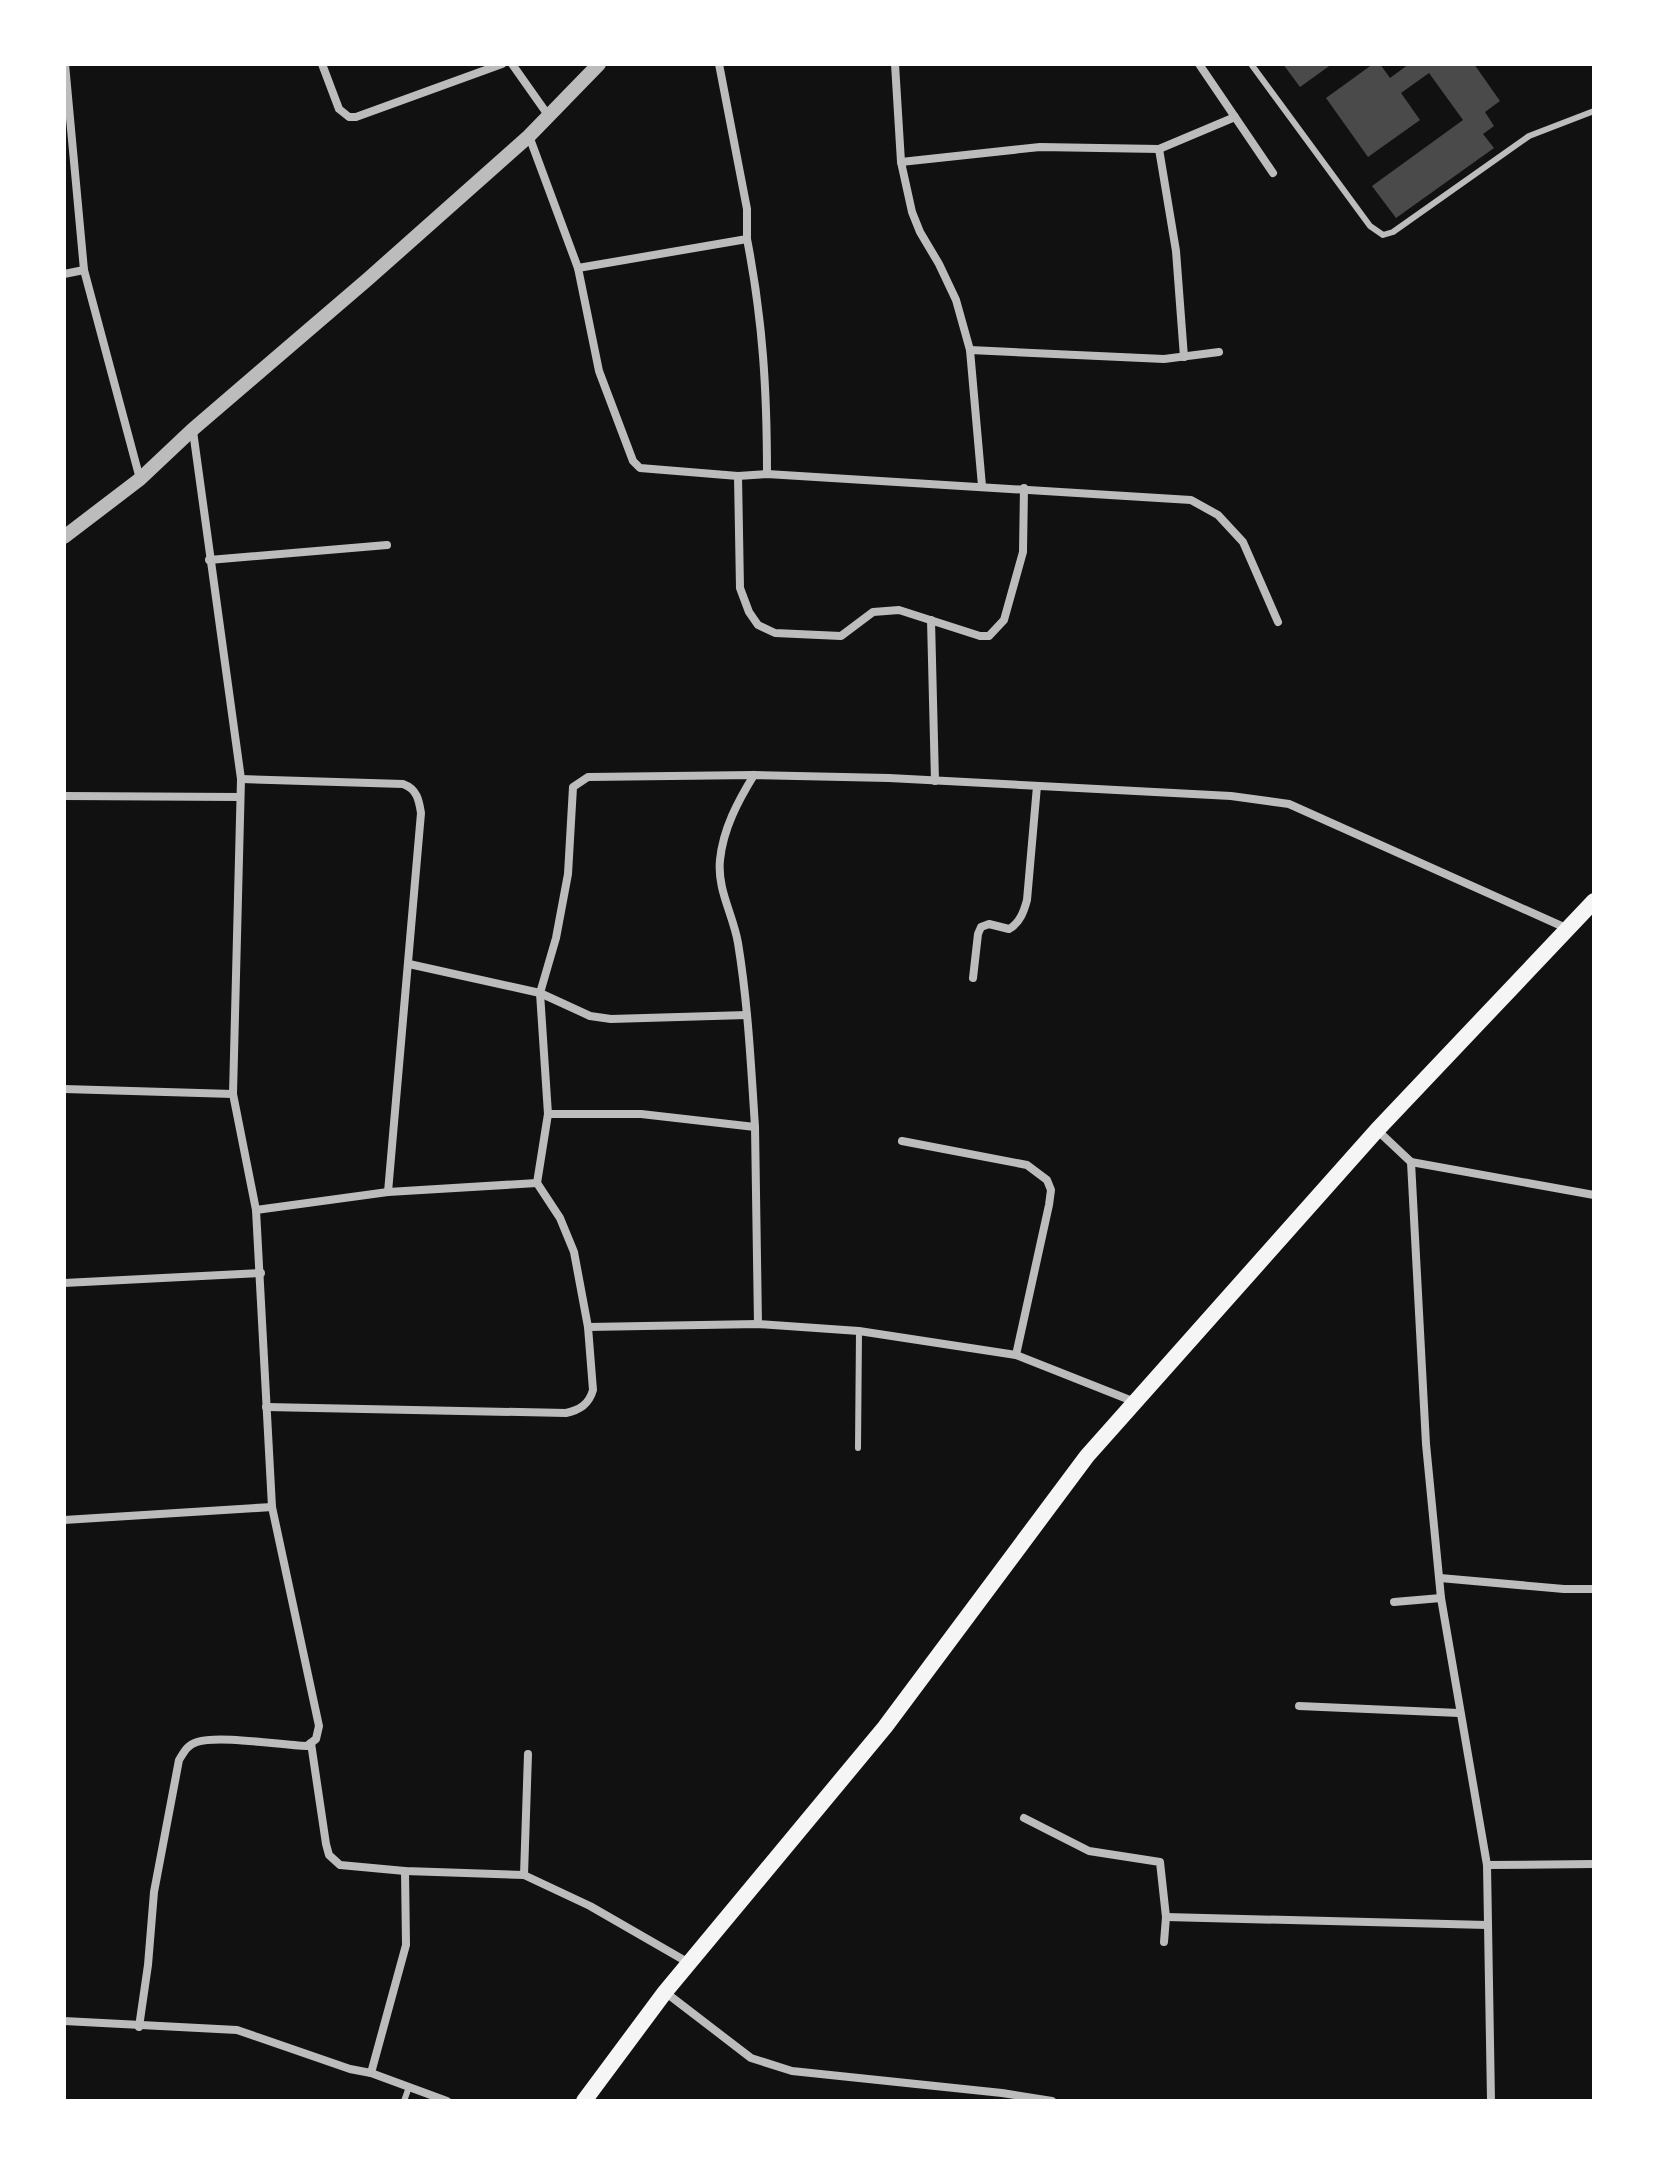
<svg xmlns="http://www.w3.org/2000/svg" width="1658" height="2165" font-family="'DejaVu Sans',sans-serif">
<style>
.building{fill:#4a4a4a}
.lines{fill:none;stroke-linecap:round;stroke-linejoin:round}
.service{stroke:#bcbcbc;stroke-width:6}
.minor{stroke:#bcbcbc;stroke-width:8}
.tertiary{stroke:#bcbcbc;stroke-width:14}
.secondary{stroke:#f5f5f5;stroke-width:16}
</style>
<rect width="100%" height="100%" fill="#111"/>
<g class="building">
<polygon points="1283,64 1332,64 1300,87"/>
<polygon points="1373,64 1380,64 1390,78 1409,64 1474,64 1500,101 1485,112 1494,126 1483,134 1494,148 1396,218 1372,186 1463,120 1429,73 1401,93 1420,120 1368,157 1326,98"/>
</g>
<g class="lines">
<g class="service">
<polyline points="1251,64 1370,226 1383,235 1393,232 1529,136 1594,111"/>
<polyline points="858,1448 859,1331"/>
<polyline points="404,2101 409,2087"/>
</g>
<g class="minor">
<polyline points="65,64 84,270 140,479"/>
<polyline points="322,64 339,109 349,117 356,117 502,64"/>
<polyline points="512,64 548,115"/>
<polyline points="895,64 901,162 912,212 920,232 939,264 956,300 970,350 982,486"/>
<polyline points="1199,64 1273,173"/>
<polyline points="529,136 578,268 599,371 633,461 640,468 738,476 767,474 1191,500 1218,515 1243,542 1278,622"/>
<polyline points="1159,149 1176,251 1184,357"/>
<polyline points="901,162 1040,147 1159,149 1235,117"/>
<path d="M747 239C763 321 767 391 767 474"/>
<polyline points="578,268 747,239 747,209 719,64"/>
<polyline points="64,274 84,270"/>
<polyline points="970,350 1164,359 1219,352"/>
<polyline points="738,476 740,588 749,612 758,625 775,633 841,636 873,612 899,610 980,636 989,636 1004,620 1023,552 1024,488"/>
<polyline points="209,560 387,545"/>
<polyline points="931,620 935,781"/>
<path d="M241 779 403 784C417 789 419 800 421 813L388 1192"/>
<polyline points="64,796 240,797"/>
<polyline points="409,964 540,993 590,1016 611,1019 747,1015"/>
<path d="M973 978 978 934 981 927 989 924 1009 929C1020 923 1024 911 1027 900L1037 786"/>
<polyline points="64,1089 233,1094"/>
<path d="M548 1114H641L755 1127C751 1065 748 1004 738 943 733 914 717 890 720 860 723 829 738 801 754 775"/>
<polyline points="755,1127 758,1324"/>
<polyline points="1377,1130 1411,1162 1594,1195"/>
<polyline points="902,1141 1027,1165 1047,1180 1051,1190 1049,1205 1016,1355"/>
<polyline points="1411,1162 1426,1444 1441,1598 1487,1865 1491,2101"/>
<polyline points="537,1183 560,1218 574,1252 588,1327"/>
<polyline points="256,1210 388,1192 537,1183 548,1114 540,993 556,938 568,874 573,787 588,777 754,775 889,778 1231,796 1289,804 1566,928"/>
<polyline points="64,1283 261,1273"/>
<path d="M266 1407 566 1413C580 1410 589 1404 593 1390L588 1327 758 1324 859 1331 1016 1355 1135 1402"/>
<polyline points="64,1520 272,1507"/>
<polyline points="1440,1578 1564,1589 1594,1589"/>
<polyline points="1394,1602 1441,1598"/>
<polyline points="1299,1706 1459,1713"/>
<polyline points="311,1743 326,1844 329,1855 340,1865 405,1871 524,1875 590,1906 689,1963"/>
<polyline points="1024,1818 1089,1851 1160,1862 1166,1917 1164,1942"/>
<polyline points="1487,1865 1594,1864"/>
<polyline points="524,1875 528,1754"/>
<polyline points="1166,1917 1487,1925"/>
<polyline points="665,1992 751,2058 792,2071 1002,2093 1052,2101"/>
<polyline points="64,2021 237,2030 350,2069 371,2073 447,2101"/>
<path d="M139 2027 148 1965 154 1892 179 1760C184 1752 187 1745 197 1742 220 1735 279 1745 307 1746L316 1739 319 1726 272 1507 256 1210 233 1094 241 779 193 431"/>
<polyline points="371,2073 406,1945 405,1871"/>
</g>
<polyline class="tertiary" points="64,537 140,479 192,430 368,279 529,136 599,64"/>
<polyline class="secondary" points="584,2101 665,1992 885,1727 1087,1456 1377,1130 1594,901"/>
</g>
<rect width="1658" height="2165" fill="none" stroke="#ffffff" stroke-width="132"/>
</svg>
